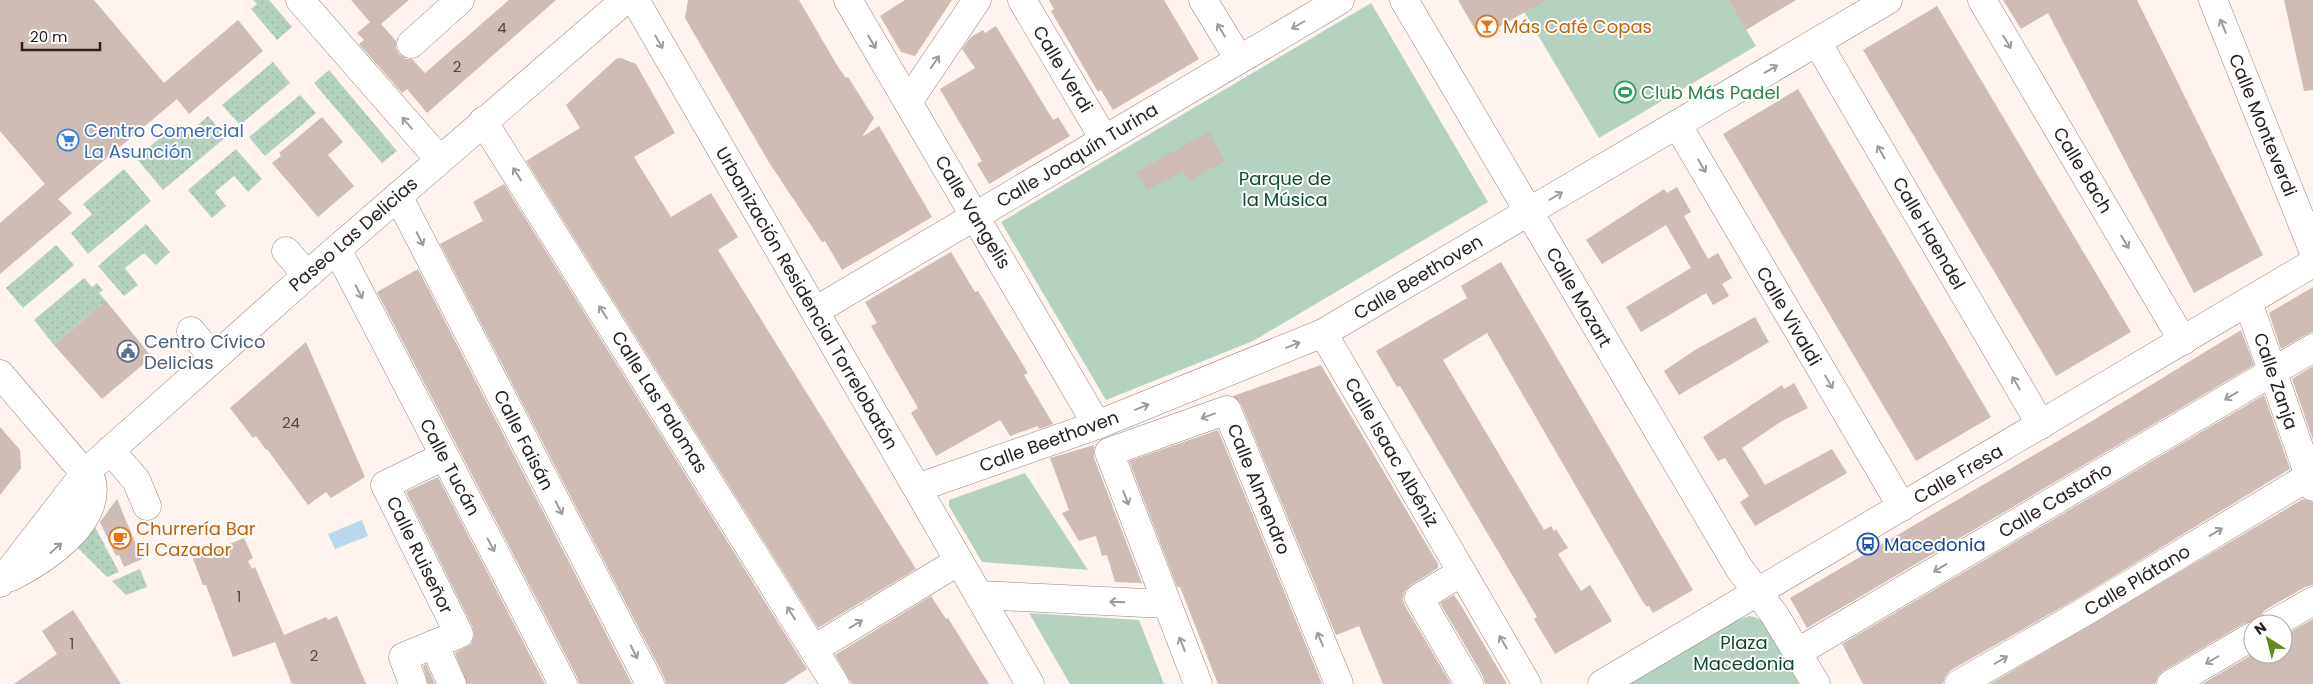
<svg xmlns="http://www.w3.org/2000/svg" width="2313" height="684" font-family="Poppins,sans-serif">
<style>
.grass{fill:url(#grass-dots)}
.park{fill:#b5d2c1}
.water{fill:#b9d8eb}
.building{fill:#cebcb5}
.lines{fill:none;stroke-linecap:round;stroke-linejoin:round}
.minor-casing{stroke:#95857d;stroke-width:29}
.minor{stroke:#fff;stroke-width:28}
.oneway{stroke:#9e9b9a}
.labels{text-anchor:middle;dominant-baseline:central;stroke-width:4;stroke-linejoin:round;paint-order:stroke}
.number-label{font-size:15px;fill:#524844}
.food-label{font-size:18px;fill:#c56008;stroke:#fff;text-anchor:start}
.street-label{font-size:18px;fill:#28211e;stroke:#fff}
.leisure-label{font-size:18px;fill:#27864d;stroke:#fff;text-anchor:start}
.shop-label{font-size:18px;fill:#366cbe;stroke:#fff;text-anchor:start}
.park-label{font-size:18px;fill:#0d4830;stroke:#fff}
.service-label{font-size:18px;fill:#4e5e75;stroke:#fff;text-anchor:start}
.transit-label{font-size:18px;fill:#164399;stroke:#fff;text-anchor:start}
</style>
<defs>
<pattern id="grass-dots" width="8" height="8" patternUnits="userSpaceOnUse" patternTransform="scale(1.25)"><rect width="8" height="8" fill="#b5d2c1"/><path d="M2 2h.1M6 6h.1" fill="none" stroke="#9cb4a5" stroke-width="1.8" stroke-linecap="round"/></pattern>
</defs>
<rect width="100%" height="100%" fill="#fef3ee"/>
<g class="grass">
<polygon points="253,0 269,0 292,27 277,40 251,9 257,4"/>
<polygon points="273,62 290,83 240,125 222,105"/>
<polygon points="329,70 397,151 382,163 314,83"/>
<polygon points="300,95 316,113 265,156 249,137"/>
<polygon points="208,116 226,137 163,190 136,158 177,124 187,135"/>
<polygon points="236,149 262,179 248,192 234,176 215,192 226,206 212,218 188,190"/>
<polygon points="124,169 151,201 88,254 71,233 92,214 83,204"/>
<polygon points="146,224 170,252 156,265 144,253 125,268 138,285 124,296 98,266"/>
<polygon points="56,245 74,265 23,308 6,288"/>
<polygon points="84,278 92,287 97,283 103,290 99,293 106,301 54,345 34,320"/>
<polygon points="95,527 119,572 107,577 77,547"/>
<polygon points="140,569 147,587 126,595 112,581"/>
</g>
<g class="park">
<polygon points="1517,0 1728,0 1756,46 1599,138"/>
<polygon points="1371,3 1488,202 1253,341 1106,400 1001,222"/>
<polygon points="1025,473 1088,570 982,562 949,506 949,500"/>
<polygon points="1029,613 1139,620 1164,684 1070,684"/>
<polygon points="1749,616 1755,617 1764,622 1801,684 1629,684 1736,621"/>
</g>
<polygon class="water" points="362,520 368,536 335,549 328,534"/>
<g class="building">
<polygon points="0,0 94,0 164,83 238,20 263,51 189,114 177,99 58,199 72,213 0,274 0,223 45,184 0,131"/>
<polygon points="351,0 409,0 381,24 396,41 396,48 399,54 406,59 412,59 425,73 509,0 556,0 427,113 407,89 402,93 359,44 364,40 357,33 370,22"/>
<polygon points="688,0 799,0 838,67 846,78 848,77 874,118 862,137 879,126 932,217 842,270 825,241 822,242 770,164 685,18"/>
<polygon points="905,0 952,0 915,56 901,52 880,16"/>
<polygon points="1049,0 1164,0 1199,59 1113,110 1101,90 1098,92 1051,11 1054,9"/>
<polygon points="1458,0 1546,0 1480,38"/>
<polygon points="1728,0 1796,0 1746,30"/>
<polygon points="2003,0 2137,0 2263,255 2194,293 2048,13 2021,29"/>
<polygon points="2284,0 2313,0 2313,90 2304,91"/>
<polygon points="1937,6 2131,332 2056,376 1863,50"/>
<polygon points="996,26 1053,120 1058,117 1070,136 989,184 977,164 982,161 940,89 975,68 962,49 971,37 983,30 985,33"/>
<polygon points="621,58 636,64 675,133 634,157 671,217 711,193 738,237 718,250 916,569 818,628 526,161 580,128 566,105 616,59"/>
<polygon points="1798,89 1991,417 1916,461 1723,134"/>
<polygon points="322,117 343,142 328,155 354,186 318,217 272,163 281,156 279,153"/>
<polygon points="1209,132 1225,161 1189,181 1184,171 1147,190 1136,172"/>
<polygon points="504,184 807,669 784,684 666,684 664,677 440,244 483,221 473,202"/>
<polygon points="1677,187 1691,212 1684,216 1708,259 1718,253 1732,278 1722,284 1729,296 1713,305 1706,293 1641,332 1626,307 1691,268 1666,225 1602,264 1586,240 1664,189 1667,193"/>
<polygon points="951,252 975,292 978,291 1028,373 1024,375 1053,424 1039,429 1038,426 1010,436 1000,420 936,456 911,413 918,408 871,326 877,323 865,302"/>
<polygon points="1501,262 1693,590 1653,613 1649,606 1647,607 1643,602 1487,333 1443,360 1544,530 1551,526 1554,531 1556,529 1568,548 1558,554 1581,591 1590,585 1612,621 1555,654 1534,619 1537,617 1400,386 1397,387 1376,351 1467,298 1461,286"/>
<polygon points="418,269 632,684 579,684 577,677 377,292"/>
<polygon points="2313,287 2313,332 2305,335 2281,349 2269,313"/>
<polygon points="106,301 152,357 102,399 54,345"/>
<polygon points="1755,317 1769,342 1679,395 1664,371 1695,350"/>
<polygon points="2241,330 2254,365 1807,628 1790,598 2092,421"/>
<polygon points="306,342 365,477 331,498 326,492 308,505 267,449 266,450 256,436 253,438 230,408"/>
<polygon points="1321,365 1438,564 1438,568 1411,585 1405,591 1403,599 1405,606 1451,684 1383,684 1359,626 1336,635 1241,404 1233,396"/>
<polygon points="2313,366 2313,440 2292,379"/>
<polygon points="1794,383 1808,408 1782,421 1742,448 1765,485 1832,449 1847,473 1755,526 1740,502 1749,496 1725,458 1718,461 1703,437 1782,385 1784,389"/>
<polygon points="2264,395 2290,469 2078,598 1951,670 1945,677 1943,684 1863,684 1842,644"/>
<polygon points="0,427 20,450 21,468 0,495"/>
<polygon points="1218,430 1322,684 1218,684 1180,587 1177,587 1129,461"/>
<polygon points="1094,445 1094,458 1142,583 1115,582 1107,555 1102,556 1096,536 1079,541 1062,513 1069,510 1050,458"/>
<polygon points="438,477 545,684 467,684 455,653 471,644 474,636 473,628 406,492"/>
<polygon points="117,499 142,559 124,567 119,555 116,556 100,522"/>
<polygon points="2303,499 2313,502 2313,585 2305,587 2265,610 2260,616 2258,622 2245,623 2163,671 2158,676 2155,684 1990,684"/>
<polygon points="244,538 253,558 248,561 252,569 255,567 284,635 326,617 328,620 337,616 366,684 292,684 275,642 233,657 206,585 203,585 193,559"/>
<polygon points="1454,595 1462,607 1507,684 1485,684 1483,676 1440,603"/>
<polygon points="931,596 946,619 948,618 989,684 852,684 835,655"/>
<polygon points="73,610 121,684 14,684 57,654 42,631"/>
<polygon points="2313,619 2313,684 2202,684 2253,654 2283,654 2283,636"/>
<polygon points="426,664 435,684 428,684 423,666"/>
</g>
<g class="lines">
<g class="minor-casing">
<g id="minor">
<polyline points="300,0 439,159"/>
<polyline points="635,0 1030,684"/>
<polyline points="848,0 1097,425"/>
<polyline points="1022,0 1104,139"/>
<polyline points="1203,0 1239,59"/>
<polyline points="1404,0 1739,568 1774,614 1816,684"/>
<polyline points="1982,0 2183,341"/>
<polyline points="2213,0 2313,250"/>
<polyline points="1817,42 2041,425"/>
<polyline points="411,44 460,0"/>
<polyline points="908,102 977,0"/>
<polyline points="483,121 835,684"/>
<polyline points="1677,124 1902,507"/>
<polyline points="398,196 650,684"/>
<polyline points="337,249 563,684"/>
<polyline points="286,251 307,275"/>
<polyline points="2248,302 2313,487"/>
<polyline points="815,311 1340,0"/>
<polyline points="191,331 213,357"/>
<polyline points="1323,333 1527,684"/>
<path d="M0 374 92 482C100 524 43 561 11 577"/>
<polyline points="110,450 136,480 147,506"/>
<polyline points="917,488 1097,425 1323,333 1888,0"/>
<polyline points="1462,572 1419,598 1469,684"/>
<polyline points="0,583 85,473 307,275 625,0"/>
<polyline points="979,595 1166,604"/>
<polyline points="2273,624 2313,601"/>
<polyline points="434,644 452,684"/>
<polyline points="814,649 959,561"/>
<polyline points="1798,652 2313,348"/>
<polyline points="413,684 403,657 459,634 385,485 444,456"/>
<polyline points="1198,684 1109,452 1227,410 1339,684"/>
<polyline points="1602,684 2313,263"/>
<polyline points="1959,684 2086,611 2313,474"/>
<polyline points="2171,684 2253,636"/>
</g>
</g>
<use href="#minor" class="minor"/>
</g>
<defs><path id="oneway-shaft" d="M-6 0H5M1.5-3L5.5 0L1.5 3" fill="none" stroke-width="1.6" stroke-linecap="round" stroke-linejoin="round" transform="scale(1.25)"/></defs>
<g class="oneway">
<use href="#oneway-shaft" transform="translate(1298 25) rotate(150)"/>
<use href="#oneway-shaft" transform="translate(2223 26) rotate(-112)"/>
<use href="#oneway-shaft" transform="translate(1221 30) rotate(-121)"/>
<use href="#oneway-shaft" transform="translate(659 42) rotate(60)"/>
<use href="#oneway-shaft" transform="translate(872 42) rotate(59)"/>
<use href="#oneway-shaft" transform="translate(2007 42) rotate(59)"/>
<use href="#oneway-shaft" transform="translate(935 62) rotate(-56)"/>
<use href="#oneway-shaft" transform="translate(1771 69) rotate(-31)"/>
<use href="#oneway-shaft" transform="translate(407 123) rotate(-131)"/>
<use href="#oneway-shaft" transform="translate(1881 152) rotate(-120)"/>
<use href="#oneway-shaft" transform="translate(1702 166) rotate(60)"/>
<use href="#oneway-shaft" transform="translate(517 174) rotate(-122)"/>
<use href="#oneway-shaft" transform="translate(1556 196) rotate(-30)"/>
<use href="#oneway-shaft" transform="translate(420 239) rotate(63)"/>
<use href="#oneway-shaft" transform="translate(2125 242) rotate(59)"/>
<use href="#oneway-shaft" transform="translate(359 292) rotate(63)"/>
<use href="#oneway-shaft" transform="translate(603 312) rotate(-122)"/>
<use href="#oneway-shaft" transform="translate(1293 345) rotate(-22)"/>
<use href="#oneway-shaft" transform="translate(1829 382) rotate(60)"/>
<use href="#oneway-shaft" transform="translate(2016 383) rotate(-120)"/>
<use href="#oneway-shaft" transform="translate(2231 396) rotate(149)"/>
<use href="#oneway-shaft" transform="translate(1142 407) rotate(-22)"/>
<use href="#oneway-shaft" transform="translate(1208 416) rotate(160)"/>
<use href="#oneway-shaft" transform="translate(1126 498) rotate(69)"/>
<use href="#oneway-shaft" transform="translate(559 508) rotate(63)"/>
<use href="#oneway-shaft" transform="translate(2216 532) rotate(-31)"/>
<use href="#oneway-shaft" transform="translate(491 545) rotate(62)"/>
<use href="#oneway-shaft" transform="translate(56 548) rotate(-42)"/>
<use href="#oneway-shaft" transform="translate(1940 568) rotate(149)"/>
<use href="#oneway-shaft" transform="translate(1117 602) rotate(-178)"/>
<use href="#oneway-shaft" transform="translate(791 613) rotate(-122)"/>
<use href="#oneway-shaft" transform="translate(856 624) rotate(-31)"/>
<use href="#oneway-shaft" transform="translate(1320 639) rotate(-112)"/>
<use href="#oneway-shaft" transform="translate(1503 642) rotate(-120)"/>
<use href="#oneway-shaft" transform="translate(1182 644) rotate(-112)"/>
<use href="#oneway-shaft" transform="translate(634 652) rotate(63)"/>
<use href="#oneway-shaft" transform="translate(2001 660) rotate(-30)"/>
<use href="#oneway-shaft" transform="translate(2212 660) rotate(150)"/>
</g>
<defs>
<g id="bar-ring" transform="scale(1.125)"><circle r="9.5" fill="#fff" stroke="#e8710a" stroke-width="1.5"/><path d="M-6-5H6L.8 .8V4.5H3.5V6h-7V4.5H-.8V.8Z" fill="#e8710a"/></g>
<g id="stadium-ring" transform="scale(1.125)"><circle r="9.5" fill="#fff" stroke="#2e9e5b" stroke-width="1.5"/><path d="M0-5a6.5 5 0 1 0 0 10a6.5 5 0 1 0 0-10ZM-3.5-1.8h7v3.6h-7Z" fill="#2e9e5b"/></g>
<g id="supermarket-ring" transform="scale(1.125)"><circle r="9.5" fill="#fff" stroke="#3f7fe0" stroke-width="1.5"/><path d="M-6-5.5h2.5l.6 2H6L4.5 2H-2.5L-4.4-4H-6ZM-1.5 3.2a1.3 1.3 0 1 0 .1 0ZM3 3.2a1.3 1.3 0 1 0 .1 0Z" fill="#3f7fe0"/></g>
<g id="civic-ring" transform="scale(1.125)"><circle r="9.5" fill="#fff" stroke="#5c6f8a" stroke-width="1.5"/><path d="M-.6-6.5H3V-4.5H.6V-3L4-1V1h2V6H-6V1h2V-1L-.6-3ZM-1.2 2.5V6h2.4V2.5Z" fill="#5c6f8a"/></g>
<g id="cafe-ring" transform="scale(1.125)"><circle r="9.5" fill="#fff" stroke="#e8710a" stroke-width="1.5"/><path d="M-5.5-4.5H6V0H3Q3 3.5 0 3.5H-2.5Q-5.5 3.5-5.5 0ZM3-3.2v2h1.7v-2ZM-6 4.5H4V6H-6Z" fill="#e8710a"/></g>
<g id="bus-ring" transform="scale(1.125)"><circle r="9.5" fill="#fff" stroke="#1a4fb4" stroke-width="1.5"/><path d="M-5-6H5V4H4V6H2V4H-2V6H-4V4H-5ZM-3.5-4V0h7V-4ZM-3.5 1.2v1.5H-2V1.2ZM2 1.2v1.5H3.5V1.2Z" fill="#1a4fb4"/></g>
</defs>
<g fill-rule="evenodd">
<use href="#bar-ring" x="1487" y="26"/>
<use href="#stadium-ring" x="1625" y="92"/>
<use href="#supermarket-ring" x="68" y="140"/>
<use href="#civic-ring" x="128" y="351"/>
<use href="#cafe-ring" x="120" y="538"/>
<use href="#bus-ring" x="1868" y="544"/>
</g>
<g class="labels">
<g class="number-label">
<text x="502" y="27">4</text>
<text x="457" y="66">2</text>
<text x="291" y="422">24</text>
<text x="239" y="596">1</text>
<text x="72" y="643">1</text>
<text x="314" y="655">2</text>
</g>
<g class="food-label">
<text x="1503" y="26">Más Café Copas</text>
<text x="136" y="528">Churrería Bar<tspan x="136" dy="21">El Cazador</tspan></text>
</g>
<g class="street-label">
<text transform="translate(1063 69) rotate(59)">Calle Verdi</text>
<text transform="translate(2263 125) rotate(68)">Calle Monteverdi</text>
<text transform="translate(1077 155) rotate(-31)">Calle Joaquín Turina</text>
<text transform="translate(2083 170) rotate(59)">Calle Bach</text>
<text transform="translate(973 212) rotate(59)">Calle Vangelis</text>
<text transform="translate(1929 233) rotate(60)">Calle Haendel</text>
<text transform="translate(353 234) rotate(-41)">Paseo Las Delicias</text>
<text transform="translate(1418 277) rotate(-31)">Calle Beethoven</text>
<text transform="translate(1579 297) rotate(60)">Calle Mozart</text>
<text transform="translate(807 298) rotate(60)">Urbanización Residencial Torrelobatón</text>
<text transform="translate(1789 316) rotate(60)">Calle Vivaldi</text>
<text transform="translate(2276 381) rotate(71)">Calle Zanja</text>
<text transform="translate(660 402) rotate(58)">Calle Las Palomas</text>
<text transform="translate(524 440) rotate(63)">Calle Faisán</text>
<text transform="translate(1049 441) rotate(-20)">Calle Beethoven</text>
<text transform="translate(1392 452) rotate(60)">Calle Isaac Albéniz</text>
<text transform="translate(450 467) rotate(62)">Calle Tucán</text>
<text transform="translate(1958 474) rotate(-30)">Calle Fresa</text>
<text transform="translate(1259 489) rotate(68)">Calle Almendro</text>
<text transform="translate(2055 500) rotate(-31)">Calle Castaño</text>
<text transform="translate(420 555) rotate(64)">Calle Ruiseñor</text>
<text transform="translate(2137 580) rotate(-31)">Calle Plátano</text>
</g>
<g class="leisure-label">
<text x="1641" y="92">Club Más Padel</text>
</g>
<g class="shop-label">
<text x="84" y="130">Centro Comercial<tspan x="84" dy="21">La Asunción</tspan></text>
</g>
<g class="park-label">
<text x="1285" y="178">Parque de<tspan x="1285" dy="21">la Música</tspan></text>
<text x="1744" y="642">Plaza<tspan x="1744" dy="21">Macedonia</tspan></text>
</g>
<g class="service-label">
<text x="144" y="341">Centro Cívico<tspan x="144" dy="21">Delicias</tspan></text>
</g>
<g class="transit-label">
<text x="1884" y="544">Macedonia</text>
</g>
</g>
<g transform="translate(2268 639) rotate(324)"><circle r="24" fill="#ffffff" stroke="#a9a6a5"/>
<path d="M0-4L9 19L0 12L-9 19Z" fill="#5c8a1b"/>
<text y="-8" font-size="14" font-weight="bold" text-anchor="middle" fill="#28211e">N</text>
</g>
<path d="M22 42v8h78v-8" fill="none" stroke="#28211e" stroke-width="2.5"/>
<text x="30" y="42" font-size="15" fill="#28211e" stroke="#ffffff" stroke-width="4" paint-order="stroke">20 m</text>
</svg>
